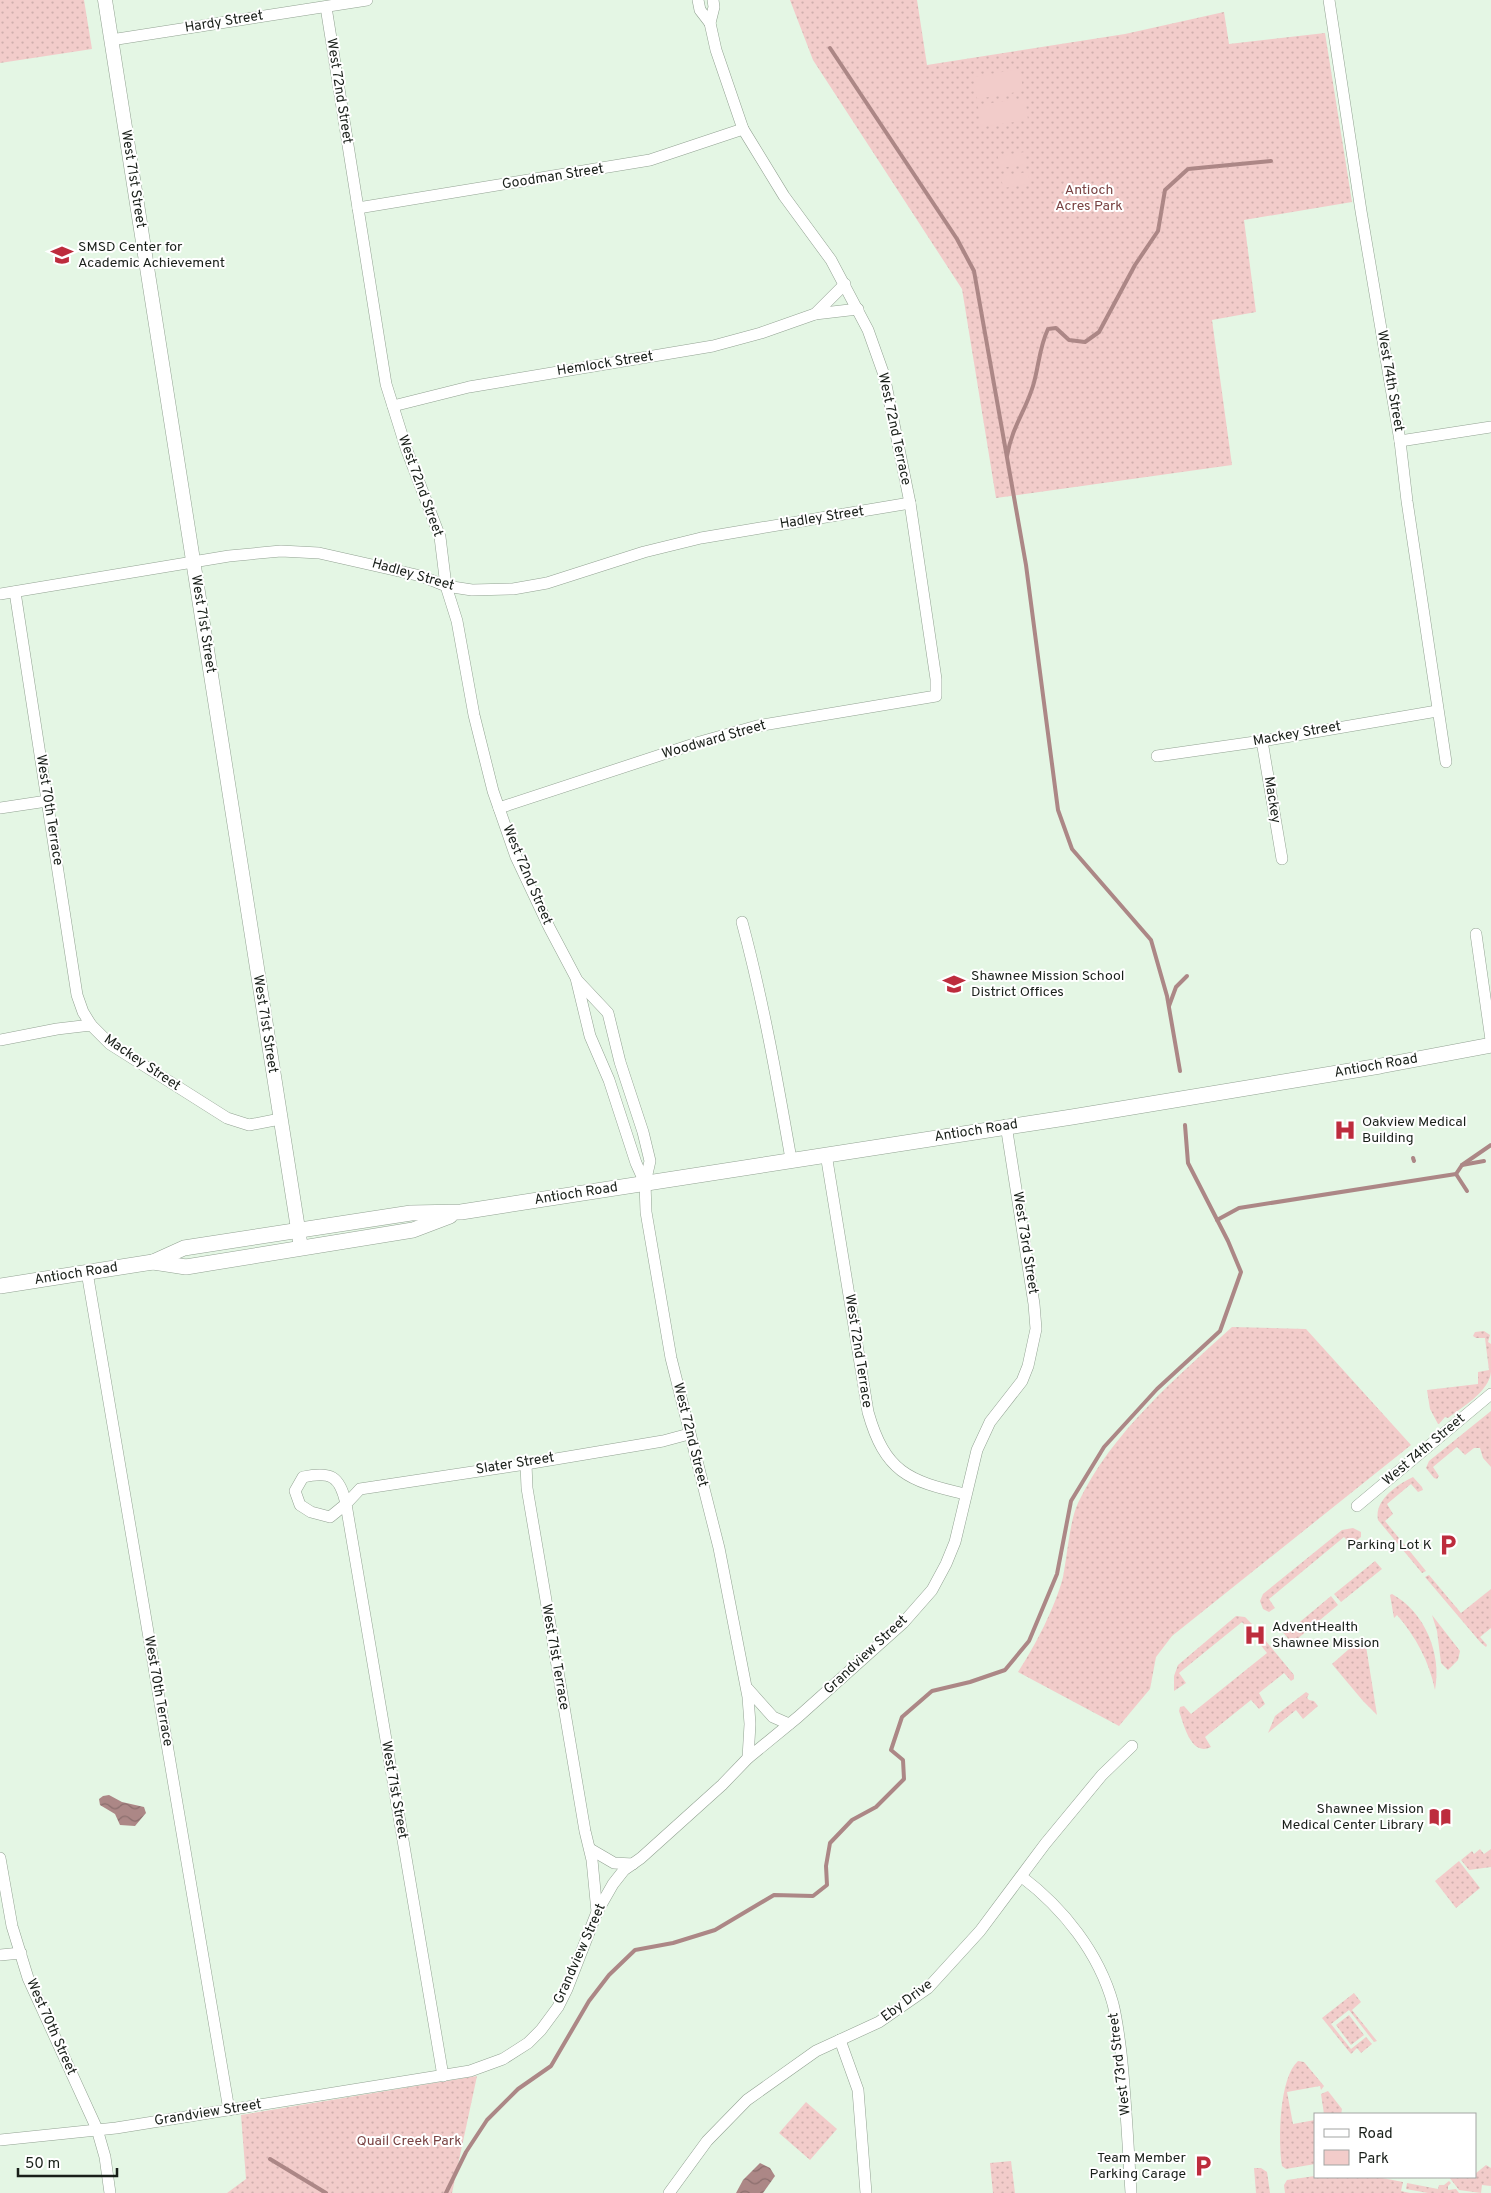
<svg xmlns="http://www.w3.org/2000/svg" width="1491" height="2193" font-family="Overpass,sans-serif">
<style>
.green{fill:url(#green-dots)}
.pitch{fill:#f2ccca}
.water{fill:url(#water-waves)}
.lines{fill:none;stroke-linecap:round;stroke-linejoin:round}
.stream{stroke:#ac8786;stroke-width:4}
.minor-casing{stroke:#92a292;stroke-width:12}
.tertiary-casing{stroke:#92a292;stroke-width:15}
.secondary-casing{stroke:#92a292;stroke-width:16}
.minor{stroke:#fff;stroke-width:11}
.tertiary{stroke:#fff;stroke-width:14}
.secondary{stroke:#fff;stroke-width:15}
.labels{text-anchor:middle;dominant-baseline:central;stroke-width:4;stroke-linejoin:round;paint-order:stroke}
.street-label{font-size:14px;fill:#191f19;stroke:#fff}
.park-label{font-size:14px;fill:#784242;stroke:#fff}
.poi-label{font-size:14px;fill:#191f19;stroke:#fff;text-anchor:start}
</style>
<defs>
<pattern id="green-dots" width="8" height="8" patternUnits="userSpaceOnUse" patternTransform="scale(1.25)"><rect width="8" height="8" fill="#f2ccca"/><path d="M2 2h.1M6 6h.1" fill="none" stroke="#cfafad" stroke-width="1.8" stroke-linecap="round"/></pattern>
<pattern id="water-waves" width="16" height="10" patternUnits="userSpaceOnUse" patternTransform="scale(1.25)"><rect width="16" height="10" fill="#ac8786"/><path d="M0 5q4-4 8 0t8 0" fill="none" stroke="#8b6e6d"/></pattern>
</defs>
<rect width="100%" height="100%" fill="#e4f6e4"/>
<g class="green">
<polygon points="0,0 84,0 92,49 0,63"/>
<polygon points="790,0 917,0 927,65 1125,34 1224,12 1229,44 1325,33 1352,202 1244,220 1256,312 1212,320 1232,465 996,498 962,289 813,60"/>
<path d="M1232 1327 1306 1329 1411 1445 1172 1636 1156 1657 1150 1689 1119 1726 1018 1672C1035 1646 1055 1608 1063 1577 1067 1557 1070 1519 1078 1503 1112 1432 1175 1379 1232 1327Z"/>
<path d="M1484 1331 1490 1335 1488 1342 1491 1344C1491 1354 1491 1363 1491 1372 1489 1392 1462 1407 1448 1418L1445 1417 1439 1424H1438L1430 1409 1427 1390 1478 1384V1372L1489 1370 1485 1338H1476L1473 1336 1475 1332Z"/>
<polygon points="1491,1411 1491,1467 1483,1458 1480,1448 1474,1448 1465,1455 1457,1447 1433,1467 1439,1476 1437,1479 1434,1478 1426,1468 1429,1461"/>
<path d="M1413 1477 1422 1487 1423 1490 1418 1492 1411 1484 1387 1504 1393 1514 1385 1521 1426 1571 1422 1573 1378 1520C1374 1500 1397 1485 1413 1477Z"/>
<polygon points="1353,1528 1361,1532 1361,1537 1351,1545 1344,1537 1269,1599 1275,1608 1269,1612 1263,1609 1260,1601 1263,1594 1342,1530"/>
<polygon points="1375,1561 1382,1569 1341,1602 1334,1594"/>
<polygon points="1429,1575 1461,1613 1491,1589 1491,1628 1480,1637 1487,1645 1486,1647 1481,1643 1425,1577"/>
<path d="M1392 1594C1425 1612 1442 1654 1435 1690 1429 1661 1416 1637 1397 1615L1394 1618 1390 1595Z"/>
<polygon points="1331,1596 1338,1605 1296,1640 1301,1647 1300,1650 1298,1650 1280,1629 1280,1625 1284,1625 1289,1631"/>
<polygon points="1432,1615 1460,1651 1458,1660 1448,1670 1441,1663 1437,1631"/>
<polygon points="1236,1616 1245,1617 1252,1624 1252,1628 1249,1630 1242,1622 1179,1673 1186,1683 1174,1691 1174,1676 1178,1665"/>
<path d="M1261 1640H1265L1294 1675V1679L1291 1681 1284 1673 1259 1693 1265 1704 1259 1709 1251 1700 1205 1737 1211 1747C1191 1757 1184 1725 1179 1711L1180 1707 1184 1706 1191 1714 1267 1653 1259 1643Z"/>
<polygon points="1365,1640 1377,1715 1363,1701 1332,1664 1349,1649"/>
<polygon points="1306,1692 1309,1694 1307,1698 1309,1700 1314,1701 1318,1706 1303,1719 1296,1710 1268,1733 1275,1716"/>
<polygon points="1480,1849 1484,1854 1491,1849 1491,1867 1469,1870 1461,1860 1472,1851 1474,1854"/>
<polygon points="1459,1861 1480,1888 1456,1908 1435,1881"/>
<polygon points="1354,1993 1361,2002 1352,2010 1377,2041 1374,2042 1349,2010 1331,2024 1351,2049 1366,2037 1372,2044 1361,2053 1357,2048 1351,2054 1322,2018"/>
<polygon points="1349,2015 1364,2035 1351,2045 1336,2025"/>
<path d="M1298 2061 1304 2062 1324 2086 1321 2090 1320 2086 1287 2092 1293 2124 1315 2120V2164L1286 2169 1282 2166C1278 2141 1279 2078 1298 2061Z"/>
<polygon points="477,2076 452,2193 227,2193 246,2179 241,2115"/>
<polygon points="1328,2091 1342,2109 1341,2114 1324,2114 1321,2094"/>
<polygon points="806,2102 837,2129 810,2160 779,2133"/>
<polygon points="1011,2161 1015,2193 993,2193 990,2163"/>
<polygon points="1486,2165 1491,2168 1491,2186 1482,2185 1481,2193 1459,2190 1449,2177 1475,2177 1475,2174"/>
<polygon points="1254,2168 1261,2168 1267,2172 1270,2193 1256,2193"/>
<polygon points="1315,2176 1377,2177 1403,2182 1401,2191 1410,2193 1285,2193 1284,2185 1287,2180"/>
<polygon points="1449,2181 1451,2183 1448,2186 1448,2190 1456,2189 1459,2193 1428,2193 1406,2189 1407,2183 1438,2189 1439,2185 1444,2185"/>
</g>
<g class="pitch">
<polygon points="1020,69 1023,91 977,99 973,77"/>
<polygon points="1025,98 1028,120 981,127 978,105"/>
<polygon points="1025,152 1027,164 1000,168 998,156"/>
<polygon points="1028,172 1030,184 1003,188 1001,176"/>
</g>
<g class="water">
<polygon points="109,1795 122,1802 144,1807 146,1813 135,1826 120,1825 115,1814 100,1805 99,1799 103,1796"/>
<polygon points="760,2163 770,2168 775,2176 763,2193 736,2193 743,2180"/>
</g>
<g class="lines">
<g class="stream">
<polyline points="830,48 957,239 974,271 1026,565 1058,810 1072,849 1151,940 1167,996 1180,1071"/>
<path d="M1007 456C1012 427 1025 412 1033 386 1039 366 1039 348 1048 329L1056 328 1069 340 1085 342 1099 332 1135 265 1158 231 1165 190 1188 169 1271 161"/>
<polyline points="1169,1006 1176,987 1187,976"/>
<polyline points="1413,1158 1414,1161"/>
<polyline points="1462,1165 1491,1145"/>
<polyline points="1456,1174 1467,1191"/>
<polyline points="1217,1220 1239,1208 1456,1174 1462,1165 1484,1161"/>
<polyline points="270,2159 326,2193"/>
<polyline points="446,2193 466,2152 487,2120 518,2089 551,2066 589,2001 609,1975 635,1950 673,1943 715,1930 774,1895 813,1896 827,1885 826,1866 830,1843 852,1820 876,1807 904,1779 903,1760 891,1750 902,1717 932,1691 970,1682 1005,1670 1029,1641 1057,1574 1071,1501 1104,1447 1157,1389 1220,1331 1241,1272 1228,1241 1188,1163 1185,1125"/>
</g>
<g class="minor-casing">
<g id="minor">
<polyline points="698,0 700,10 710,23"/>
<polyline points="1329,0 1361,211 1400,441 1407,501 1446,762"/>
<polyline points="326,7 386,384 406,448 440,537 446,586 457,621 474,715 493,791 516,857 549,927 576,978 590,1036 609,1080 636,1163 645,1183"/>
<polyline points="111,40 367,0"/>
<polyline points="358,208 650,160 743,129"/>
<polyline points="815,314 845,284"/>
<polyline points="393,406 469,387 713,346 761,333 815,314 858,309"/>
<polyline points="1400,441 1491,427"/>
<polyline points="15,592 77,995 83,1012 91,1025"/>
<polyline points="0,594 229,556 281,551 319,553 421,576 446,586 472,590 513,589 547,583 644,552 701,538 910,503"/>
<polyline points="1262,741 1282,859"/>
<polyline points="1157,756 1262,741 1437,711"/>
<polyline points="0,808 47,801"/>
<polyline points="499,808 700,742 757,726 936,696 936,679 910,503 884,375 868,330 831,260 784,196 743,129 716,50 710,23 714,7 713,0"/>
<path d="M742 922C763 1000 777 1079 791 1159"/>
<polyline points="1476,934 1491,1040"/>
<polyline points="577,980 608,1013 620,1062 643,1132 650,1161 645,1183 646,1212 671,1358 719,1548 748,1697 750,1724 748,1758"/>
<polyline points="0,1040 57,1029 91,1025 110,1044 227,1118 249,1125 280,1119"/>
<path d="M826 1154 868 1412C885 1472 908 1481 965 1494"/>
<polyline points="87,1272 229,2110"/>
<polyline points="526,1464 527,1488 585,1831 592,1860 597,1912"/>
<polyline points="1357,1506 1491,1394"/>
<polyline points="748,1689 773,1717 789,1724"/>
<polyline points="590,1849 614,1863 633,1864"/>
<polyline points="0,1858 12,1926 28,1978 97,2129 105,2157 110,2193"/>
<path d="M1022 1877C1063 1908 1099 1953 1113 2004 1117 2020 1119 2037 1121 2053 1126 2099 1128 2146 1131 2193"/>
<polyline points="0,1955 21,1953"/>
<polyline points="840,2040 858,2090 866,2193"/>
<path d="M443 2076 346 1504C340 1476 331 1471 303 1477L295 1491 300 1505 311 1512 330 1517 346 1504 360 1489 526 1464 663 1441 689 1434"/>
<polyline points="0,2140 116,2128 470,2071 503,2059 528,2043 541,2030 558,2007 567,1989 597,1912 613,1884 624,1870 641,1858 722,1785 748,1758 798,1717 903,1623 932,1590 946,1564 955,1542 977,1450 990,1422 1022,1381 1028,1366 1036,1329 1034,1304 1006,1125"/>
<polyline points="669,2193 707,2141 747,2100 816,2051 879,2022 928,1988 980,1931 1045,1844 1102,1775 1132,1746"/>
</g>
</g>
<g class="tertiary-casing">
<polyline id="tertiary" points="105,0 301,1248"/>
</g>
<g class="secondary-casing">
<g id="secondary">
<polyline points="153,1262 184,1248 411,1213 461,1212 1072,1117 1380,1066 1491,1045"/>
<polyline points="0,1286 153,1262 186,1267 413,1230 450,1216"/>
</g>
</g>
<use href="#minor" class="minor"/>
<use href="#tertiary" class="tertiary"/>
<use href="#secondary" class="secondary"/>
</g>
<defs>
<g id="school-bare" transform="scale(1.725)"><path d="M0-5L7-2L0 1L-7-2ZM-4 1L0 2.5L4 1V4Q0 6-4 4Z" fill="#bd2c3d" stroke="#fff" stroke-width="2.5" paint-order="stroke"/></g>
<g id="hospital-bare" transform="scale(1.725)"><path d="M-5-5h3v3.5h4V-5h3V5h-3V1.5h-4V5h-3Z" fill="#bd2c3d" stroke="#fff" stroke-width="2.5" paint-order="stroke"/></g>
<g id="parking-bare" transform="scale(1.725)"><path d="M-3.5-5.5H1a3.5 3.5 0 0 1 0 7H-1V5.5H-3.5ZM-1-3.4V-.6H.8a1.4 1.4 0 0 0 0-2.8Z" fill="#bd2c3d" stroke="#fff" stroke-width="2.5" paint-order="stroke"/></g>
<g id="library-bare" transform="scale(1.725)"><path d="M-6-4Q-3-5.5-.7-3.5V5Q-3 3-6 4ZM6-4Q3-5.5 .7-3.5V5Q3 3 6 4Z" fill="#bd2c3d" stroke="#fff" stroke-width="2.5" paint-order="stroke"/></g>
</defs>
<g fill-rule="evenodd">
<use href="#school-bare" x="62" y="255"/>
<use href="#school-bare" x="954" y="984"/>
<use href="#hospital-bare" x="1345" y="1130"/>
<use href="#parking-bare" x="1448" y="1545"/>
<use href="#hospital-bare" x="1255" y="1635"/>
<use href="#library-bare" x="1440" y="1817"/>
<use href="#parking-bare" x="1203" y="2166"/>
</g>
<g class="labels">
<g class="street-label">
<text transform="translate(224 22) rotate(-9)">Hardy Street</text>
<text transform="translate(339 91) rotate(81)">West 72nd Street</text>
<text transform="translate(553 177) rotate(-9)">Goodman Street</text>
<text transform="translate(133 179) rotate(81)">West 71st Street</text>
<text transform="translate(605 364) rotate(-9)">Hemlock Street</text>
<text transform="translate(1390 381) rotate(80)">West 74th Street</text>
<text transform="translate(894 429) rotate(78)">West 72nd Terrace</text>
<text transform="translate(420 486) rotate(70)">West 72nd Street</text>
<text transform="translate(822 518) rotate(-9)">Hadley Street</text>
<text transform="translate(413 575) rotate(16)">Hadley Street</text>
<text transform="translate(203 624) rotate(81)">West 71st Street</text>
<text transform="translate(1297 734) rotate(-10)">Mackey Street</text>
<text transform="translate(714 740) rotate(-16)">Woodward Street</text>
<text transform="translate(1272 800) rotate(81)">Mackey</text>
<text transform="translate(49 810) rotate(81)">West 70th Terrace</text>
<text transform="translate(527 875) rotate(67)">West 72nd Street</text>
<text transform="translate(265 1024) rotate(81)">West 71st Street</text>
<text transform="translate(142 1063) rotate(34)">Mackey Street</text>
<text transform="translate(1376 1066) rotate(-10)">Antioch Road</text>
<text transform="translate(976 1131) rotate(-9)">Antioch Road</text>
<text transform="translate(576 1194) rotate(-9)">Antioch Road</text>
<text transform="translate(1025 1243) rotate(81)">West 73rd Street</text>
<text transform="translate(76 1274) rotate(-9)">Antioch Road</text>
<text transform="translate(858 1351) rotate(81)">West 72nd Terrace</text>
<text transform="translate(690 1435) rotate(76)">West 72nd Street</text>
<text transform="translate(1424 1450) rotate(-40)">West 74th Street</text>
<text transform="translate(515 1464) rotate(-9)">Slater Street</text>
<text transform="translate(866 1655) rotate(-43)">Grandview Street</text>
<text transform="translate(555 1657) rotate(80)">West 71st Terrace</text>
<text transform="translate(158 1691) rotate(80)">West 70th Terrace</text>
<text transform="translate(394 1790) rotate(80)">West 71st Street</text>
<text transform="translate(580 1954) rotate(-66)">Grandview Street</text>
<text transform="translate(907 2001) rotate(-37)">Eby Drive</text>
<text transform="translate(51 2027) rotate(66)">West 70th Street</text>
<text transform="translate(1120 2064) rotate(-97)">West 73rd Street</text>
<text transform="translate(208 2113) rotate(-9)">Grandview Street</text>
</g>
<g class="park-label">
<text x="1089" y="190">Antioch<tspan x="1089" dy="16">Acres Park</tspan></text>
<text x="409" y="2141">Quail Creek Park</text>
</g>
<g class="poi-label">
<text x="78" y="247">SMSD Center for<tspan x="78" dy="16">Academic Achievement</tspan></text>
<text x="971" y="976">Shawnee Mission School<tspan x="971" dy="16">District Offices</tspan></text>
<text x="1362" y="1122">Oakview Medical<tspan x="1362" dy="16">Building</tspan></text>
<text x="1432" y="1545" text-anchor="end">Parking Lot K</text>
<text x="1272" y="1627">AdventHealth<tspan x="1272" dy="16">Shawnee Mission</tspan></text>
<text x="1424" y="1809" text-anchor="end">Shawnee Mission<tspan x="1424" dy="16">Medical Center Library</tspan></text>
<text x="1186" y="2158" text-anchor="end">Team Member<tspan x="1186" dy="16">Parking Carage</tspan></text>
</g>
</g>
<rect x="1314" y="2113" width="162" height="65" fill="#ffffff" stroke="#a3a5a3"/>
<rect x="1324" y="2129" width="25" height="8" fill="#ffffff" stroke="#a3a5a3"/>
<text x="1358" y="2138" font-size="15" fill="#191f19">Road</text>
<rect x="1324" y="2150" width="25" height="15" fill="#f2ccca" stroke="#a3a5a3"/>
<text x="1358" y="2163" font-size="15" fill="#191f19">Park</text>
<path d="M18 2168v8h99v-8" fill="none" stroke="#191f19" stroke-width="2.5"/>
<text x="25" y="2168" font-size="15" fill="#191f19" stroke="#ffffff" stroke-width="4" paint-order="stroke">50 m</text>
</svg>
